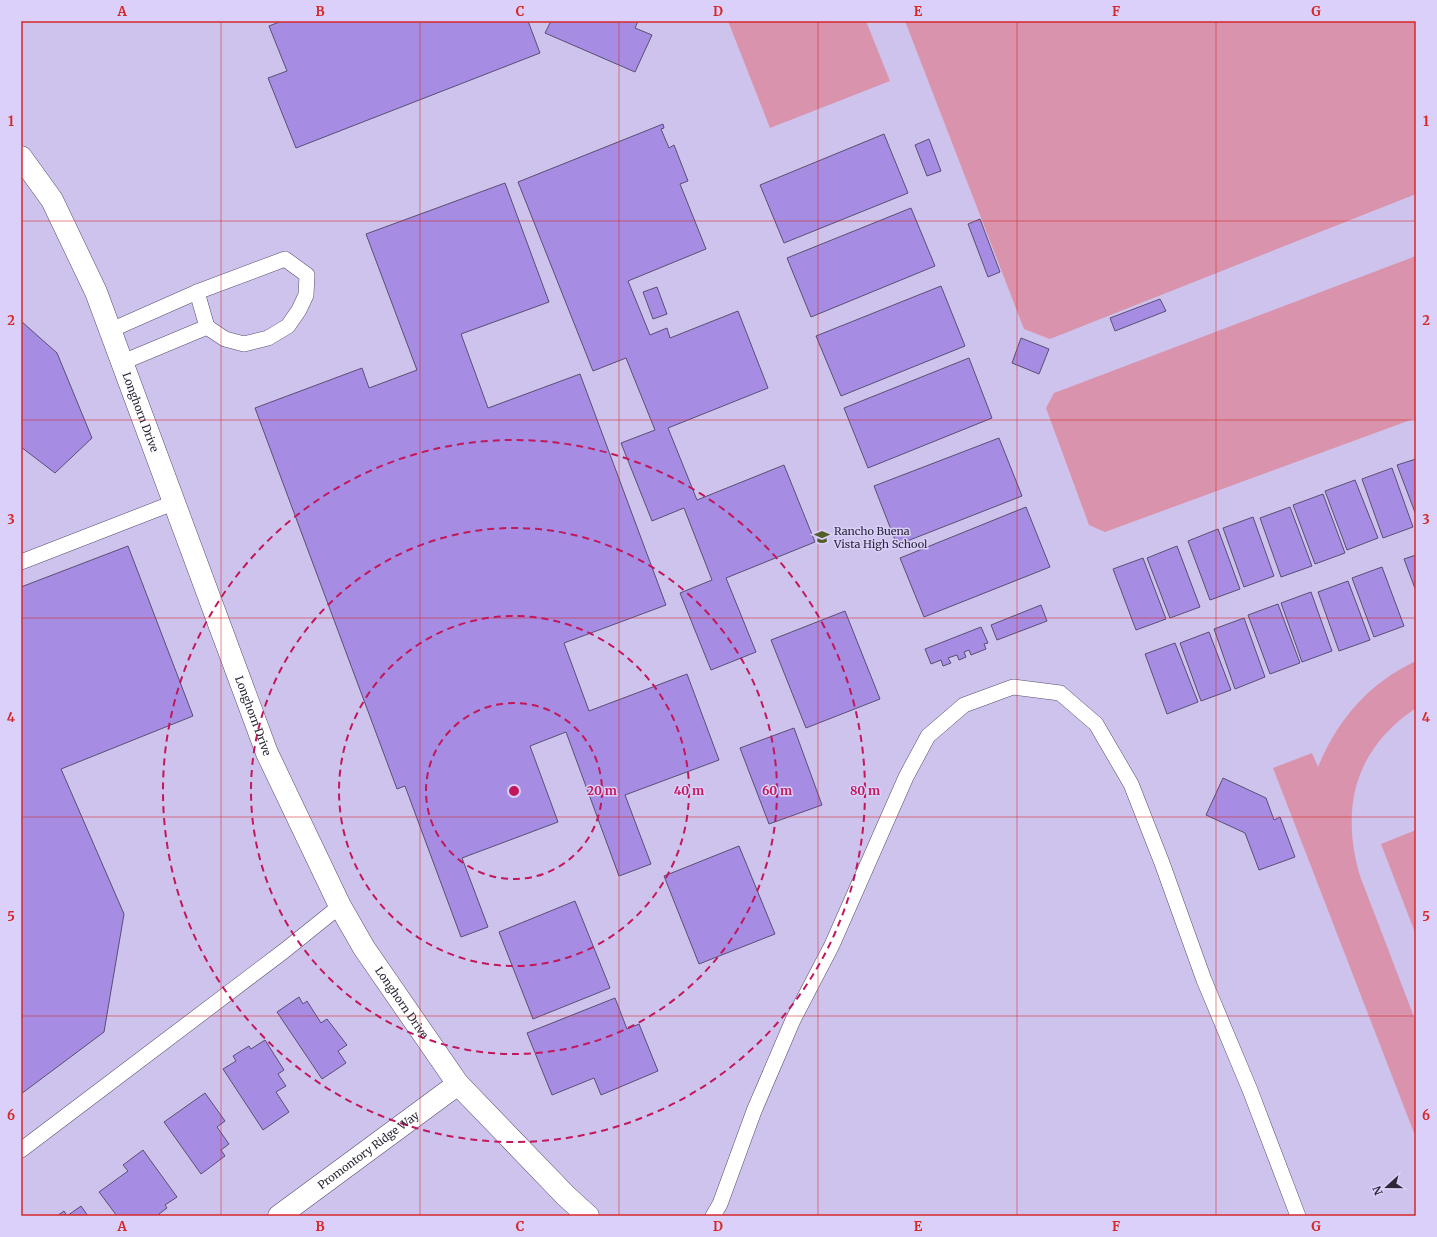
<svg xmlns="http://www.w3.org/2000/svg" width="1437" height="1237" font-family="Merriweather,serif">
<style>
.green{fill:#d993ac}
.building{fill:#a68ce3;stroke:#594f73}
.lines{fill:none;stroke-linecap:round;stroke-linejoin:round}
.service-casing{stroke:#574d70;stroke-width:16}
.minor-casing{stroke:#574d70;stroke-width:23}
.tertiary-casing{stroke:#574d70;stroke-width:23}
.service{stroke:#fff;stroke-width:15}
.minor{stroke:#fff;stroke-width:22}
.tertiary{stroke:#fff;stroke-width:22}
.grid{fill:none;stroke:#d62828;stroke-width:1;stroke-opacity:0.55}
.ring{fill:none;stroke:#c2185b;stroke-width:2;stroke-dasharray:7 5}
.labels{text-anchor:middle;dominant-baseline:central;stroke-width:3;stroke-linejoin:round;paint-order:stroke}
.street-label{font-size:11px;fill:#2c2838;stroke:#dbd0fa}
.poi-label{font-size:11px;fill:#2c2838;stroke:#dbd0fa;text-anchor:start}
.centre{fill:#c2185b;stroke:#dbd0fa;stroke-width:2}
.ring-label{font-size:12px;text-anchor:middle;font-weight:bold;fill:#c2185b;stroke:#dbd0fa;stroke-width:3;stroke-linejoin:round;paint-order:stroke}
.neatline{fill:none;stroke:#d62828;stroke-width:1.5}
.grid-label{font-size:13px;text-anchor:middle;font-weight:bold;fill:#d62828}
</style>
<rect width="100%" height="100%" fill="#cec3ed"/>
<g class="green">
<polygon points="728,21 866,21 890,81 770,128"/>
<polygon points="905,21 1416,21 1416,194 1050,339 1024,329"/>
<polygon points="1416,256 1416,418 1105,532 1089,525 1046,408 1054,393"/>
<path d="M1416 661V708C1355 749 1340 807 1360 876L1416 1022V1138L1273 768 1312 753 1318 767C1338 719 1369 683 1416 661Z"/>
<polygon points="1416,830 1416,935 1381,844"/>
</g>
<g class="building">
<polygon points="282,21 528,21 540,53 296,148 268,78 287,71 269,26"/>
<polygon points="551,21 638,21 635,28 652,35 635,72 545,33"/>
<polygon points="663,124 664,128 661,129 669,148 674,145 688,181 680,184 706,249 628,281 650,335 667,328 670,338 738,311 768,388 668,428 697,500 784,465 815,542 726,578 756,652 711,670 680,593 712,580 684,508 652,521 621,443 655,430 626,358 593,371 518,182"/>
<polygon points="884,134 908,193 784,243 760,185"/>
<polygon points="929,139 941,171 927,176 915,145"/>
<polygon points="505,183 549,302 461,334 488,408 580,374 666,605 564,643 589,711 687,674 719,760 625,795 651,864 619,876 566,732 530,746 558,822 462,858 488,927 461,937 405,786 397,789 255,408 362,368 369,388 417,370 366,234"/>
<polygon points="911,208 935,266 811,317 787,258"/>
<polygon points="980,219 1000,272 988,277 968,224"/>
<polygon points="941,286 965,346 841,396 816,336"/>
<polygon points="657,287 667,314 653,319 643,292"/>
<polygon points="1160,299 1166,311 1115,331 1110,318"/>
<polygon points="21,321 57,353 92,438 55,473 21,447"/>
<polygon points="1021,338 1049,349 1039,374 1012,363"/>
<polygon points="969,358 992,418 868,468 844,408"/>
<polygon points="999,438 1022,496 897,545 874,486"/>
<polygon points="1416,459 1416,515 1397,465"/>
<polygon points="1392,468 1413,527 1383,538 1362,479"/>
<polygon points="1355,480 1378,538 1347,550 1325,491"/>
<polygon points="1323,494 1345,553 1315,564 1293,505"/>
<polygon points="1026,507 1050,567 924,617 900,558"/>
<polygon points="1290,507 1312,566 1281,577 1260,518"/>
<polygon points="1253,517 1274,576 1244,587 1223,528"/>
<polygon points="1218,529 1240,589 1210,600 1188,541"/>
<polygon points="128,546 193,716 61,769 124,914 104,1032 21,1094 21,587"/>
<polygon points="1177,546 1200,607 1170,618 1147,558"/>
<polygon points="1416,555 1416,591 1404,559"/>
<polygon points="1143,558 1166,619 1136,630 1113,569"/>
<polygon points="1382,567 1404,626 1374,637 1352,578"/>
<polygon points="1348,581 1370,640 1339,651 1318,592"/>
<polygon points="1311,592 1332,651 1302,662 1281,603"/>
<polygon points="1278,604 1300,663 1270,674 1248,615"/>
<polygon points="1041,605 1047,621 997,640 991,625"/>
<polygon points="845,611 880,699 806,728 771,640"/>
<polygon points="1244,618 1265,677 1235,689 1214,629"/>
<polygon points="981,627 988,643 984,644 986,649 971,655 969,650 964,652 966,657 959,660 957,655 948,658 951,663 943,666 941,660 931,664 925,649"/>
<polygon points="1209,632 1231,690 1201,701 1180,643"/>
<polygon points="1175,643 1198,702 1167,714 1145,654"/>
<polygon points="794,728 822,805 769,824 740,748"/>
<polygon points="1223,778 1266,798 1274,820 1280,817 1295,857 1259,870 1245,833 1206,815"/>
<polygon points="739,846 775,934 699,964 664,876"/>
<polygon points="575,901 610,988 533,1019 499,932"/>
<polygon points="299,997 303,1004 307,1001 321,1023 327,1019 347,1045 338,1051 346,1063 322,1079 277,1012"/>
<polygon points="615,998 627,1029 639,1024 658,1071 601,1095 594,1078 552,1095 527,1033"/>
<polygon points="265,1040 284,1070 278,1074 286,1086 276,1092 289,1112 263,1130 223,1069 236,1061 233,1056 249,1046 251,1049"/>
<polygon points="205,1093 225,1121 217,1127 229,1144 221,1150 225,1156 201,1174 164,1122"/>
<polygon points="143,1150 177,1197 165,1205 167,1208 159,1214 160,1216 117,1216 99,1192 128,1171 123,1165"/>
<polygon points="81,1206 88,1216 57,1216 64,1211 67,1216"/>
</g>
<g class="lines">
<g class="service-casing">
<g id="service">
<polyline points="197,292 207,327"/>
<polyline points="111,330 197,292 285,259 307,275 306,295 299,310 288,326 268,338 244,344 225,339 207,327 123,362"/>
<polyline points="21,562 173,503"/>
<polyline points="21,1150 284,951 340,906"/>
<polyline points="713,1216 720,1204 754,1111 793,1020 832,945 906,777 928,736 964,705 1013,687 1060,693 1096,724 1131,784 1162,863 1204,980 1250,1090 1298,1216"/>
</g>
</g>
<g class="minor-casing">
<g id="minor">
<path id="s1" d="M279 1216 458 1084"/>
</g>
</g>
<g class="tertiary-casing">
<g id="tertiary">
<path id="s2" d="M21 157 52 200 96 292 267 753 340 906 364 948 458 1084 566 1196 588 1216"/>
</g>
</g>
<use href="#service" class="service"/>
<use href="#minor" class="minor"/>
<use href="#tertiary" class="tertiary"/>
</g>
<path class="grid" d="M221 21V1216M420 21V1216M619 21V1216M818 21V1216M1017 21V1216M1216 21V1216M21 221H1416M21 420H1416M21 618H1416M21 817H1416M21 1016H1416"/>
<g class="ring">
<circle cx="514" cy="791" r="88"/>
<circle cx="514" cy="791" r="175"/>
<circle cx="514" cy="791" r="263"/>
<circle cx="514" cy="791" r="351"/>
</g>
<defs>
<g id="school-bare" transform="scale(1.2)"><path d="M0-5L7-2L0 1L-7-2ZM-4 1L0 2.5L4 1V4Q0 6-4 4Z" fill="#555d2b" stroke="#dbd0fa" stroke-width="2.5" paint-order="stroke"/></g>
</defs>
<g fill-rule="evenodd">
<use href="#school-bare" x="822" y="537"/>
</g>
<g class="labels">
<g class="street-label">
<text stroke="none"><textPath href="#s2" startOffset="283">Longhorn Drive</textPath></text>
<text stroke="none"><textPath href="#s2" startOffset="607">Longhorn Drive</textPath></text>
<text stroke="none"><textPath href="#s2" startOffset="931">Longhorn Drive</textPath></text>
<text stroke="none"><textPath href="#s1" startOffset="111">Promontory Ridge Way</textPath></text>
</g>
<g class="poi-label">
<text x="834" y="531">Rancho Buena<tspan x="834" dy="13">Vista High School</tspan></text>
</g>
</g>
<circle cx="514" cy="791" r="6" class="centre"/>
<g class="ring-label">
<text x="602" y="795">20 m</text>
<text x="689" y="795">40 m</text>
<text x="777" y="795">60 m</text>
<text x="865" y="795">80 m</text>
</g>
<rect width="1437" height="1237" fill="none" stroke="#dbd0fa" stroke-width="44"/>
<g transform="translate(1387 1187) rotate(249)" stroke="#dbd0fa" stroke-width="3" paint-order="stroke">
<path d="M0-3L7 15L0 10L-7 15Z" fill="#2c2838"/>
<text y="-6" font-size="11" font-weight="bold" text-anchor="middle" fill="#2c2838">N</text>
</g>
<rect x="22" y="22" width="1393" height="1193" class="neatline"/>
<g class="grid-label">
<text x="122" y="16">A</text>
<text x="320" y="16">B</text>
<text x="520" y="16">C</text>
<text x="718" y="16">D</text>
<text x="918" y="16">E</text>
<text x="1116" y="16">F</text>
<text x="1316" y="16">G</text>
<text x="11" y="126">1</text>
<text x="1426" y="126">1</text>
<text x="11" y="325">2</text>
<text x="1426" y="325">2</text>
<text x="11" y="524">3</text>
<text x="1426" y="524">3</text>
<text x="11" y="722">4</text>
<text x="1426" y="722">4</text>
<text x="11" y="921">5</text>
<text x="1426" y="921">5</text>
<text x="11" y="1120">6</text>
<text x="1426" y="1120">6</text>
<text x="122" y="1231">A</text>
<text x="320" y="1231">B</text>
<text x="520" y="1231">C</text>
<text x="718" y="1231">D</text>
<text x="918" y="1231">E</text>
<text x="1116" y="1231">F</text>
<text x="1316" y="1231">G</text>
</g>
</svg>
